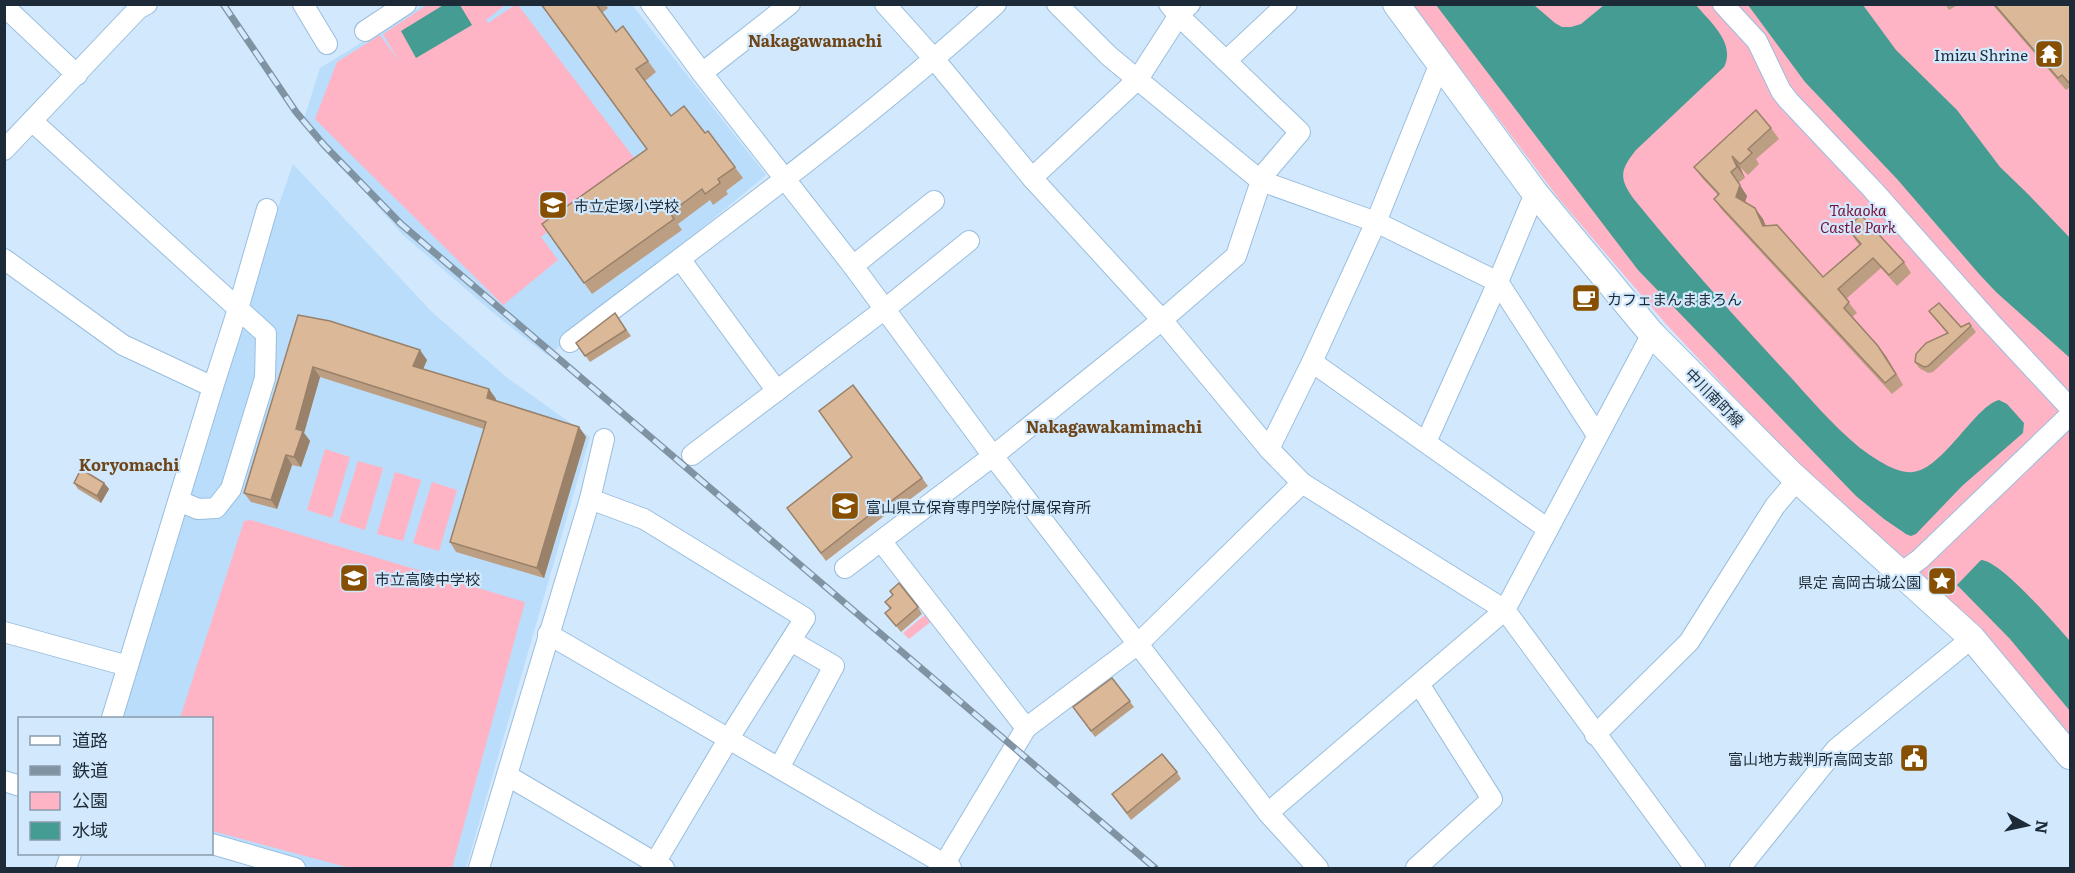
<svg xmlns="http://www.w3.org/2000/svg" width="2075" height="873" font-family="Literata,'Noto Sans JP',serif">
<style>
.built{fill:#baddfb}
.green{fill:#feb4c4}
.water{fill:#449c92}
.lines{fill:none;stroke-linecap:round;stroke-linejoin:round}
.minor-casing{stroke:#9abede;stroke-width:22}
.major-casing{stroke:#9abede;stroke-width:28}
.minor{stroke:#fff;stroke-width:20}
.major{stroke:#fff;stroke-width:26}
.rail-casing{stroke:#8093a3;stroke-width:7}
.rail{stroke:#d2e8fc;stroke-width:4.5;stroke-dasharray:14;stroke-linecap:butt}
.wall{fill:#bc9e82}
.shaded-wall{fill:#99816a}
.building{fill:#dbb897;stroke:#99816a;stroke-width:1.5}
.labels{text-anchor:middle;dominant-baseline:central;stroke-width:4.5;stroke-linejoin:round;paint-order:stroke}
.poi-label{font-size:15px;fill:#1c2b37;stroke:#d2e8fc;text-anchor:start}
.park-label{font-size:15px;font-style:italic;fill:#780f37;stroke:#d2e8fc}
.street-label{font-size:15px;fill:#1c2b37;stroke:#d2e8fc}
.neighbourhood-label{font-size:16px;font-weight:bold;fill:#6d4519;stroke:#d2e8fc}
</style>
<rect width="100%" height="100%" fill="#d2e8fc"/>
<g class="built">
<polygon points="423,5 632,5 766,175 548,356 497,316 403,235 303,122 320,68"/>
<polygon points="293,164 432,312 505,376 590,437 466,868 301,868 212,843 212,718 115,718 215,390"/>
</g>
<g class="green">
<polygon points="427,5 503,5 504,6 486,20 488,23 515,5 518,5 635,159 541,237 558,260 503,305 315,119 337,62 380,35 399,61 383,34"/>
<polygon points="1413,5 2070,5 2070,738 1911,565 1809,476 1666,324 1559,199"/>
<polygon points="325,449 350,457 332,518 307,510"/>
<polygon points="358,461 383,468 365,530 339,522"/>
<polygon points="395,472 421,480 403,541 377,534"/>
<polygon points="432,482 457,490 439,551 413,543"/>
<polygon points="251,520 525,602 452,868 350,868 212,831 212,718 180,718 244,521"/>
<polygon points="932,609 937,617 909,639 903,633"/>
</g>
<g class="water">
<polygon points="445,4 460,5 472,25 416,58 401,31"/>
<path d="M1436 5H1534L1555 23 1562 27H1571L1581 24 1604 5H1696C1710 22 1736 43 1724 67L1636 150C1621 169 1618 177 1633 198 1681 257 1732 314 1784 370 1808 396 1832 425 1860 448 1874 458 1896 474 1913 472 1943 469 1975 406 1999 400L2007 404 2024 423 2023 433 1962 486 1916 534 1911 536 1906 534 1884 519 1856 496 1638 270Z"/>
<polygon points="1748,5 1863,5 1896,50 1957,110 2000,167 2029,195 2070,238 2070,358 1996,292 1980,275 1897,179 1805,82"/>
<path d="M1981 560C2000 560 2056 625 2070 641V711L2010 639 1957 585Z"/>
</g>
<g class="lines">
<g class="minor-casing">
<g id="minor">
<polyline points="303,4 327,44"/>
<polyline points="651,4 702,73 853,266 993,456 1268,813 1318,868"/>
<polyline points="885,4 935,60 1032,178 1162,320 1269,449 1302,483 1505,610 1695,868"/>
<polyline points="1057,4 1109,56 1261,181 1376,222 1498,282 1597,435"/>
<polyline points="1723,4 1757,41 1781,91 1788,100 1873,190 1990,322 2070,408"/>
<polyline points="4,6 77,75"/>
<polyline points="365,31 406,4"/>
<polyline points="1226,61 1287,4"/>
<polyline points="702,73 790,4"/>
<polyline points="32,121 266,334 265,378 231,489 216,508 198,509 179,501"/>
<polyline points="4,150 138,9 147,4"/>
<polyline points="1032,178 1138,79 1181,12 1190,4"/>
<polyline points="4,259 123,345 213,387"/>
<polyline points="680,259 777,391"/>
<polyline points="853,266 934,201"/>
<path d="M570 342C714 232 862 126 996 4"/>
<polyline points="1312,362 1548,529"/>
<polyline points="1426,442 1498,282 1535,193"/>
<polyline points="1269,449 1312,362 1376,222 1440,63"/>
<polyline points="692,455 885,309 969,241"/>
<polyline points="590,499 644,519 805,618 729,738 652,868"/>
<polyline points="881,541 1026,728"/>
<polyline points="845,568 993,456 1162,320 1236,256 1261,181 1265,173 1300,132 1179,16 1169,4"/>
<polyline points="1901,573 1920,559 2070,415"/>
<polyline points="4,632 128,666"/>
<polyline points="548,634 951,868"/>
<polyline points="112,718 213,387 238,309 267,209"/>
<polyline points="1595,735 1689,642 1775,506 1797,480"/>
<polyline points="779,768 834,666 791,641"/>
<polyline points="508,776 664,868"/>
<polyline points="4,781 20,786"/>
<polyline points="1268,813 1505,610 1652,334"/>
<polyline points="212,844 295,868"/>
<polyline points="66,868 71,854"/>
<polyline points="479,868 590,499 604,439"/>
<polyline points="942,868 1026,728 1138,644 1302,483"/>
<polyline points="1416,868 1492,799 1419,684"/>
<polyline points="1740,868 1836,749 1972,638"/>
</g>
</g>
<g class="major-casing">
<polyline id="major" points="1396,4 1535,193 1652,334 1791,474 1972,638 2070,756"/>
</g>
<use href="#minor" class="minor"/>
<use href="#major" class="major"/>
<g class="rail-casing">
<polyline id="rail" points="223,4 296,112 324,145 401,224 1155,868"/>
</g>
<use href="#rail" class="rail"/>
</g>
<g class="wall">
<polygon points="541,4 605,4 608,8 602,13 616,32 623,26 656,72 645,81 671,116 705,133 708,131 743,178 726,191 728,194 713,205 710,200 678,224 682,230 592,294 542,224 647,149"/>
<polygon points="1945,4 1959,4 1949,10"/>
<polygon points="1992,4 2070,4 2070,87 2066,90"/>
<polygon points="1771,128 1779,139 1756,159 1759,164 1748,175 1740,167 1745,178 1738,183 1747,196 1745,202 1763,219 1766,226 1823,277 1859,245 1847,228 1904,262 1911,273 1897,286 1881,268 1846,299 1857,313 1852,317 1878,346 1903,385 1892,394 1722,210 1714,199 1718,195 1702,178 1694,167"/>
<polygon points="1929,311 1961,327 1969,323 1976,332 1933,372 1928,373 1919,368 1915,362 1947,333"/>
<polygon points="615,313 631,336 590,362 576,343"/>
<polygon points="330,321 427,360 423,369 489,389 496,399 495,400 579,427 586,437 544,578 456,552 450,542 484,429 320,377 304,433 310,441 301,467 292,465 277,509 251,502 244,493"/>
<polygon points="853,385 928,486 893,512 892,510 826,561 787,508 852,457"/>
<polygon points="74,483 104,483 109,489 101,503 78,489"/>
<polygon points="885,602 918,607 922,614 901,632 885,613 890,609"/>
<polygon points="1112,678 1134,707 1095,737 1073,707"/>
<polygon points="1177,772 1181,779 1131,820 1112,794"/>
</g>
<g class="shaded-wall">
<polygon points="1732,156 1740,167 1745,178 1737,167"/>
<polygon points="1740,185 1747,196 1743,208 1736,197"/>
<polygon points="1755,208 1763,219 1770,237 1763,226"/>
<polygon points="1878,346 1886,356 1903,385 1896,374"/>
<polygon points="420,350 427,360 420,376 413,366"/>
<polygon points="313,367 320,377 304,433 310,441 301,467 294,457 296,429"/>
<polygon points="489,389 496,399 494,407 487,398"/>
<polygon points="579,427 586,437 544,578 537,568"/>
<polygon points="286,455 292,465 277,509 271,500"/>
<polygon points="104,483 109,489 101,503 97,496"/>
</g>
<g class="building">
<polygon points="541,4 596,4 616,32 623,26 648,61 636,69 671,116 684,106 705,133 708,131 735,167 718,179 720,183 705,194 702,189 670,213 674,219 584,283 542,224 647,149"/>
<polygon points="1994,4 2070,4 2070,84 2062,75 2058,78"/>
<polygon points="1756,110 1771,128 1748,149 1752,153 1740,164 1732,156 1737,167 1731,172 1740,185 1736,197 1755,208 1763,226 1777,225 1823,277 1861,244 1847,228 1861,215 1904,262 1889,275 1873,258 1838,289 1849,302 1844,308 1878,346 1896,374 1885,383 1714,199 1719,194 1694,167"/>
<polygon points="1939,303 1961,327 1969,323 1971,326 1928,366 1924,367 1915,362 1916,354 1926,343 1948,333 1929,311"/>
<polygon points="615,313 626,330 585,356 576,343"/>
<polygon points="298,315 330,321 420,350 413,366 489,389 487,398 579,427 537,568 450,542 486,422 313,367 296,429 303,431 294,457 286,455 271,500 244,493"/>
<polygon points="853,385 922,478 887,504 886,502 821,553 787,508 852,457 819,411"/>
<polygon points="81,469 104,483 97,496 74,483"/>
<polygon points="899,583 918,607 896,626 885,613 891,608 885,602 893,595 890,591"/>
<polygon points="1112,678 1130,701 1091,731 1073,707"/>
<polygon points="1162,754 1177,772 1127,813 1112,794"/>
</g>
<defs>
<g id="temple-square" transform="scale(1.5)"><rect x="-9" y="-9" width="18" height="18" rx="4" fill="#874f01" stroke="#d2e8fc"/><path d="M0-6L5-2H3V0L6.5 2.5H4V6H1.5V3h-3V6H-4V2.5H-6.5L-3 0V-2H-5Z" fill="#fff"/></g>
<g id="school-square" transform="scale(1.5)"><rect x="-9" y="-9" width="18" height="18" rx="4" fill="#874f01" stroke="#d2e8fc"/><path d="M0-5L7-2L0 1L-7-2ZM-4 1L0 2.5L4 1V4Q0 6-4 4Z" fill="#fff"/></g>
<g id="cafe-square" transform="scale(1.5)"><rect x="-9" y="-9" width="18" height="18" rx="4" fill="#874f01" stroke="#d2e8fc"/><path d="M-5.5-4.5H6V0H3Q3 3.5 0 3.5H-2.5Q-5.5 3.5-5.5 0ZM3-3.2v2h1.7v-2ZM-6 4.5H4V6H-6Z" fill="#fff"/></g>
<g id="sight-square" transform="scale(1.5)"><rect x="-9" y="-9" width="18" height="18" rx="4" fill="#874f01" stroke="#d2e8fc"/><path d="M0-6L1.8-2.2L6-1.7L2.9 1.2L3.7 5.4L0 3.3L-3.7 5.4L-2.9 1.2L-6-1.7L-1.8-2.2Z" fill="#fff"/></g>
<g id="civic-square" transform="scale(1.5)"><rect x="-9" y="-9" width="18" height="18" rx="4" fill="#874f01" stroke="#d2e8fc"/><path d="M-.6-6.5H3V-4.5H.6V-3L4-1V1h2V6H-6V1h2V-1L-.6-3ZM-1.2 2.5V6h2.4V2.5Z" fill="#fff"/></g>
</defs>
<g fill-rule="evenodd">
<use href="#temple-square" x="2049" y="54"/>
<use href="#school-square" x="553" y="205"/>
<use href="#cafe-square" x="1586" y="298"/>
<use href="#school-square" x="845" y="506"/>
<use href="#school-square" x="354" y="578"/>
<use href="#sight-square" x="1942" y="581"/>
<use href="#civic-square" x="1914" y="758"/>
</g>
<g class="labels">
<g class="poi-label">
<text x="2028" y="54" text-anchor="end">Imizu Shrine</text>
<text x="574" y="205">市立定塚小学校</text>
<text x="1607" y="298">カフェまんままろん</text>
<text x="866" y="506">富山県立保育専門学院付属保育所</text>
<text x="375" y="578">市立高陵中学校</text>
<text x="1921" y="581" text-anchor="end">県定 高岡古城公園</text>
<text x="1893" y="758" text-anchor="end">富山地方裁判所高岡支部</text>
</g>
<g class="park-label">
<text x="1858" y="209">Takaoka<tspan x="1858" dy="17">Castle Park</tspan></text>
</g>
<g class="street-label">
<text transform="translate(1715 397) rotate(45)">中川南町線</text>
</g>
<g class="neighbourhood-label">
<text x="815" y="40">Nakagawamachi</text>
<text x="1114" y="426">Nakagawakamimachi</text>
<text x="129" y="464">Koryomachi</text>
</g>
</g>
<rect width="2075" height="873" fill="none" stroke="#1c2b37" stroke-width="12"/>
<rect x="18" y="717" width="195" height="138" fill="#d2e8fc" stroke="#899cad" stroke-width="1.5"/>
<rect x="30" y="736" width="30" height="9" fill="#ffffff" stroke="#899cad" stroke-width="1.5"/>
<text x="72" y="747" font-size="18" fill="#1c2b37">道路</text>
<rect x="30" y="766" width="30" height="9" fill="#8093a3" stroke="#899cad" stroke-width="1.5"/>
<text x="72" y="777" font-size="18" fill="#1c2b37">鉄道</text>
<rect x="30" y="792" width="30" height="18" fill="#feb4c4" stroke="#899cad" stroke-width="1.5"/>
<text x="72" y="807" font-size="18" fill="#1c2b37">公園</text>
<rect x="30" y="822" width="30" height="18" fill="#449c92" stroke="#899cad" stroke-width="1.5"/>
<text x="72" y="837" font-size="18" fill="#1c2b37">水域</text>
<g transform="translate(2027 825) rotate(98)" stroke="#d2e8fc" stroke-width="4.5" paint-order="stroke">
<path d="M0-4.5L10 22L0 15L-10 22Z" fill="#1c2b37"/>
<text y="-9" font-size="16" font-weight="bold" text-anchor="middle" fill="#1c2b37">N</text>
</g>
</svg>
